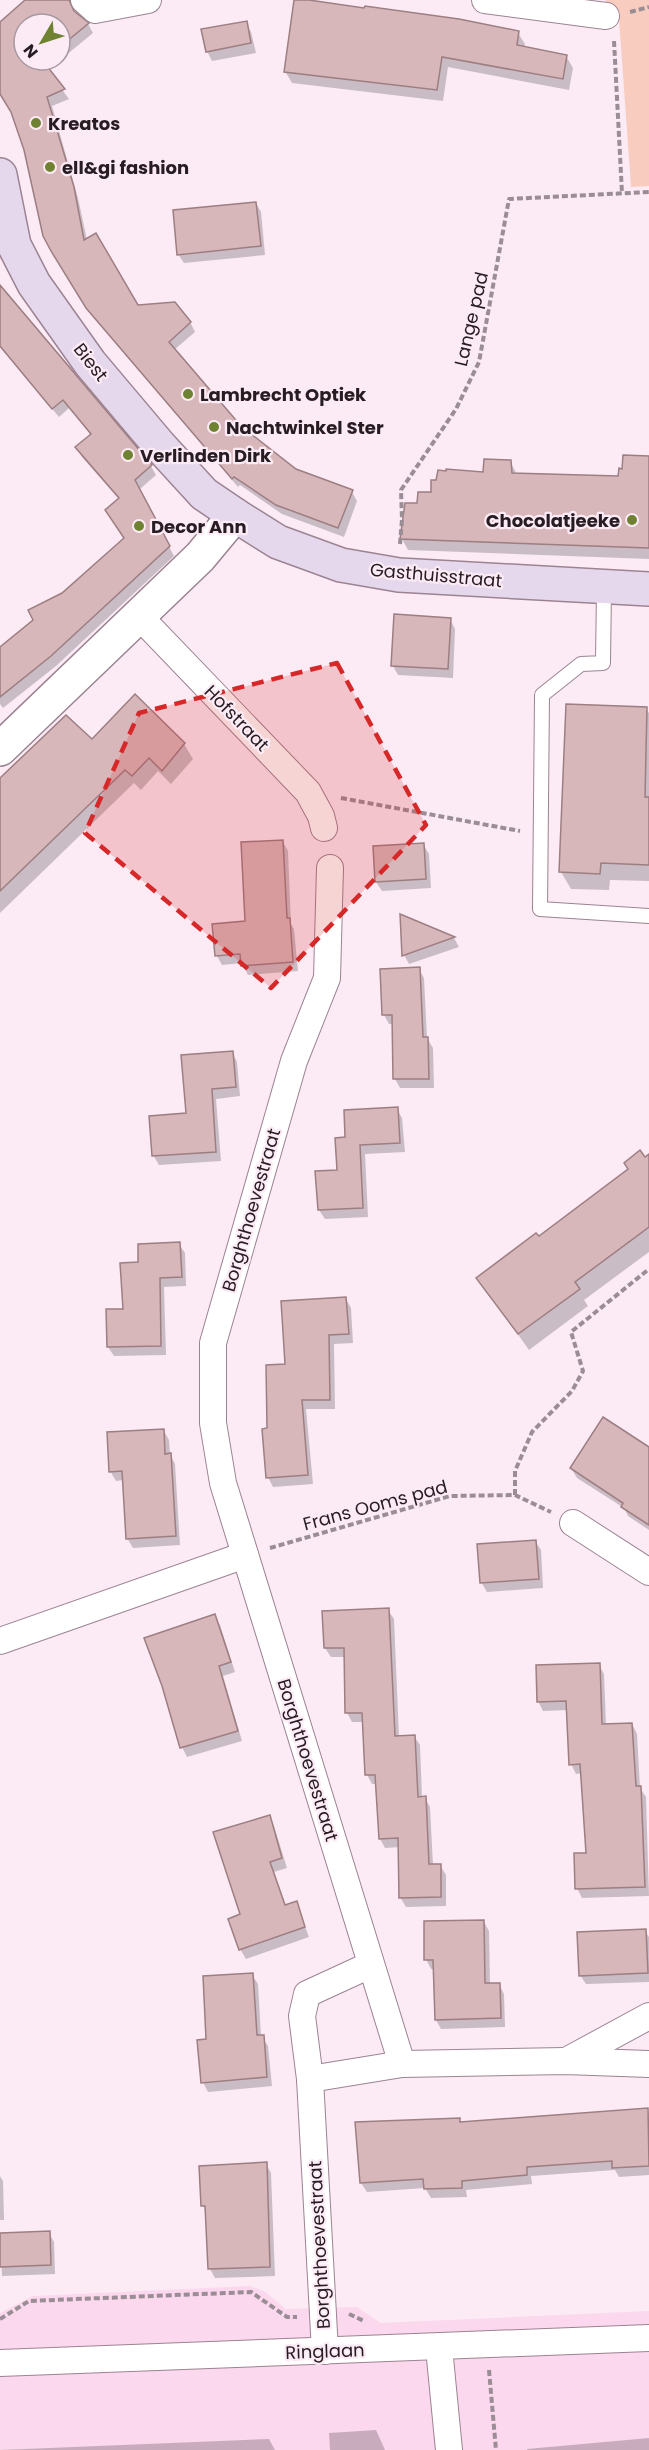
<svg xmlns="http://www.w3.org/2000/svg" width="649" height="2450" font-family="Poppins,sans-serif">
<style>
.built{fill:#fbd8ed}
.green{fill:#f8cdc0}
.shadow{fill:#0003;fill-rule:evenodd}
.building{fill:#d8b7bb;stroke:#9d7e82;stroke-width:1.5}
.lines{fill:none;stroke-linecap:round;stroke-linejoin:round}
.service-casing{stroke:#9c8392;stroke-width:16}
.minor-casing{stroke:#9c8392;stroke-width:28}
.tertiary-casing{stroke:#9c8392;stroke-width:36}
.secondary-casing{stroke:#9c8392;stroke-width:36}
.path{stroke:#9b8d95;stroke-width:4;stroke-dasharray:6 3;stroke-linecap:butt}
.service{stroke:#fff;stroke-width:14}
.minor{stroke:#fff;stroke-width:26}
.tertiary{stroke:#fff;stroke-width:33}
.secondary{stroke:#e6d8ec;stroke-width:33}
.marked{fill:#d62828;fill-opacity:0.2;stroke:#d62828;stroke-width:4.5;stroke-dasharray:12 8;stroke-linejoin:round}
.poi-dot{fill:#6f8231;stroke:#fcebf5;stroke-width:2}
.labels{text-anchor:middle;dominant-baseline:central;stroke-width:4.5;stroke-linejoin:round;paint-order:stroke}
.poi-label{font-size:18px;font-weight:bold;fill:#261c22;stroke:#fcebf5;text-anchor:start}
.street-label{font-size:18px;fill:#261c22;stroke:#fcebf5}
</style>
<rect width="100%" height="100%" fill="#fcebf5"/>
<polygon class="built" points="250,2286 264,2291 286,2309 357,2307 381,2323 649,2311 649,2450 0,2450 0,2313 33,2296"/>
<polygon class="green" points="605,0 649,0 649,186 631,187 619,19"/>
<g class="shadow">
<path d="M29 0H77L74 11 88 24 93 33 48 70 69 99 52 106 78 198 87 240 137 306 190 322 195 332 174 350 240 427 296 470 352 492 357 501 344 537 282 514 240 485 238 487 94 318 44 235 36 191 13 113 0 92V25ZM24 24H60V60H24Z"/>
<polygon points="296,0 518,33 525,44 524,48 566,56 573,68 569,90 448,67 443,101 292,83 285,71"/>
<polygon points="246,23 251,32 256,53 212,61 207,51"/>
<polygon points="256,203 261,212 265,255 184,263 178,254"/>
<polygon points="0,288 151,466 156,475 139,490 174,556 56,666 3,708 0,704 0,649 125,539 119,499 82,457 77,448 91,435 69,408 59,417 0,347"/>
<polygon points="649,458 649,559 408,550 402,539 418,505 432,493 510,462 517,474 620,478"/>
<polygon points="450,619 455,629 453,678 398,675 393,666"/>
<polygon points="135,696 184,744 193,759 171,784 158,771 141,790 134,783 0,913 0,780 92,741"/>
<polygon points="646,709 649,713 649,881 610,880 609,890 571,889 561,872"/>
<polygon points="283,842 288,851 291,924 294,929 298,971 248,975 242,963 222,965 217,956 246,923"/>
<polygon points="423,844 429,854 431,888 382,891 376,882"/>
<polygon points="402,916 454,938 459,947 409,964 404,955"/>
<polygon points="419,969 424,978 427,1038 433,1048 434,1088 400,1088 395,1079 393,1024 389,1024 384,1015"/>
<polygon points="232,1052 237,1062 240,1096 216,1099 221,1161 159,1165 153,1155 188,1115"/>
<polygon points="397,1109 402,1118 405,1152 365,1154 368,1217 325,1219 319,1210 339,1172 347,1138"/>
<polygon points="649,1164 649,1252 584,1300 588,1306 529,1350 478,1278"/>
<polygon points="179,1244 185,1253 186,1286 164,1287 166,1355 114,1356 108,1347 124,1310 140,1263"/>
<polygon points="346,1299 351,1308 353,1343 334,1344 335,1409 306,1409 313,1484 273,1487 268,1477 268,1430"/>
<polygon points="164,1431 169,1440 170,1454 175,1464 180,1545 133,1548 127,1538 124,1480 116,1481 110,1471"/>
<polygon points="649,1448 649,1530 628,1516 624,1508 577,1478 571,1468"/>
<polygon points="535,1541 541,1550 543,1588 487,1592 481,1582"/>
<polygon points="388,1610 394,1619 399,1737 414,1736 420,1745 422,1798 425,1798 430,1807 433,1865 440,1865 446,1875 446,1906 406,1907 400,1897 400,1847 385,1848 380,1839 377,1784 372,1784 367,1775 364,1722 352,1722 347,1713 346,1657 331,1657 325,1648 324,1612"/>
<polygon points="214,1616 220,1625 235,1672 223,1676 242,1741 187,1757 182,1747"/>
<polygon points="599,1665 604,1674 606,1726 632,1724 637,1734 640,1788 646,1797 649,1896 582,1898 577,1888 588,1854 582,1773 576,1774 571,1764 568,1710 543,1711 538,1701"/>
<polygon points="269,1817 274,1826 287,1868 274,1872 286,1906 296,1903 309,1937 246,1959 240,1949 242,1915"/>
<polygon points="484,1922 489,1931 490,1985 499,1984 504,1994 505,2027 441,2029 436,2020 435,1969 431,1969 426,1959"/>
<polygon points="645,1931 649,1937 649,1982 586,1984 580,1975"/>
<polygon points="252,1975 258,1984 261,2036 268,2046 272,2086 208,2092 203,2082 208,2041"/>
<polygon points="647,2110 649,2113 649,2175 619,2177 615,2170 531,2176 532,2184 466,2190 467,2197 431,2198 425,2188 367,2192 361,2183 357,2123 459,2120 461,2123"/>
<polygon points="266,2164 271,2173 275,2276 215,2278 210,2269 207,2212 203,2206"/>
<polygon points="0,2176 3,2181 4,2220 0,2220"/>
<polygon points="49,2233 54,2242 55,2274 2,2276 0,2234"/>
<polygon points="376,2430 385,2450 330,2450 329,2433"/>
<polygon points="649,2438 649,2450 527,2450 527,2449"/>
<polygon points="269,2439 275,2450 0,2450"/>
</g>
<g class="building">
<polygon points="25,0 69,0 74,11 89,23 60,47 60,24 24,24 24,60 44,60 43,61 65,89 47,97 74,187 84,240 96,233 138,305 175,302 191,322 169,342 241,426 296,469 353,490 338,528 276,505 234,477 232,479 86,308 51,251 43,236 24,150 11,112 0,94 0,22"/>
<polygon points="294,0 309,0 364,8 365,6 459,19 519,31 517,45 567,55 563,79 442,57 437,90 284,72"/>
<polygon points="247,21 251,43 206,52 201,29"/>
<polygon points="256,202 261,246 177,255 173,210"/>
<polygon points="0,285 152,465 135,480 170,546 51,656 0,697 0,647 33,620 28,610 62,593 124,538 105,510 119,498 75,447 91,434 63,400 52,409 0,346"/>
<polygon points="623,455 649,456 649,548 400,539 405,503 417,503 418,492 431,492 431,480 436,480 438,470 446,471 446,469 483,472 484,459 511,460 512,473 618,476 619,468 622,469"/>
<polygon points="394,614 451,618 448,669 391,666"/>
<polygon points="135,694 185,743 162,771 149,758 132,776 125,770 0,891 0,778 66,715 92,739"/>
<polygon points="566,704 647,707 645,797 649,797 649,865 601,863 600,874 559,872"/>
<polygon points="283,840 287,918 290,918 293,962 241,966 240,954 215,956 212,924 245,921 241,842"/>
<polygon points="424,843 426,879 375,882 373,846"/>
<polygon points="400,914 455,937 402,956"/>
<polygon points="420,967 423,1037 428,1037 429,1079 393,1079 392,1015 382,1015 380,969"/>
<polygon points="233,1051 236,1087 212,1089 216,1152 152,1156 149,1116 186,1113 181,1055"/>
<polygon points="398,1107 400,1143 360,1145 363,1208 318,1210 315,1171 337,1170 335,1138 345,1137 344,1110"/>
<polygon points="640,1150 645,1157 649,1154 649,1227 575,1282 580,1289 518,1334 476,1278 536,1233 539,1236 628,1169 624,1163"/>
<polygon points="180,1242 182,1277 160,1278 161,1346 107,1347 106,1309 123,1309 120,1263 138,1262 138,1244"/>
<polygon points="346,1297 349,1334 329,1335 330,1400 302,1400 308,1475 266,1478 262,1429 267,1428 266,1365 285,1364 281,1301"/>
<polygon points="603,1417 649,1447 649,1525 621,1507 623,1503 570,1468"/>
<polygon points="164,1429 165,1454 171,1453 176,1536 126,1539 122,1471 109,1472 107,1432"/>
<polygon points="536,1540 539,1579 480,1583 477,1544"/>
<polygon points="389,1608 395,1736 415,1735 418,1797 426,1796 429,1864 441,1864 441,1897 399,1898 398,1838 379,1839 375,1775 365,1775 362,1713 345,1713 344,1648 324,1648 322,1611"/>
<polygon points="215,1614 231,1662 219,1666 238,1731 180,1748 162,1686 144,1638"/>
<polygon points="600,1663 602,1724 632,1723 636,1786 641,1786 645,1887 575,1889 574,1853 586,1853 580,1764 569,1765 566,1701 537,1702 536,1665"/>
<polygon points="270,1815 282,1858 270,1862 285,1905 297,1901 305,1927 239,1950 228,1919 240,1914 213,1832"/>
<polygon points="484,1920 485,1983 500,1983 501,2018 435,2020 433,1960 424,1960 424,1921"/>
<polygon points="646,1929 648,1973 579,1976 577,1932"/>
<polygon points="253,1973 257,2035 264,2035 267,2077 201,2083 197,2040 206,2039 203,1976"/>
<polygon points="648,2108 649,2166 612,2168 612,2161 527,2167 527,2175 462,2181 462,2188 424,2189 423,2179 360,2183 355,2122 460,2118 460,2122"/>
<polygon points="267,2162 270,2267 208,2269 205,2206 201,2206 199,2166"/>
<polygon points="50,2231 51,2265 0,2267 0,2233"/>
</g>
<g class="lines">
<g class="service-casing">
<polyline id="service" points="604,587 603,663 581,664 542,695 540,909 649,916"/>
</g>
<g class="minor-casing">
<g id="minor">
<polyline points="84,0 95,10 148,0"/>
<polyline points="485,0 606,16"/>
<polyline points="139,616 308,792 321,816 324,828"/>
<polyline points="330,868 327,978 294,1061 213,1343 213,1423 223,1483 402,2064"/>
<polyline points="573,1523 649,1572"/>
<polyline points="0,1641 245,1555"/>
<polyline points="566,2061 649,2016"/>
<polyline points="310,2079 402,2064 565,2061 649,2064"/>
<polyline points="439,2348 449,2450"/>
<polyline points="325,2351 310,2079 302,2016 307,1994 370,1965"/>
<polyline points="0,2363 649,2338"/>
</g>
</g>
<g class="tertiary-casing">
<polyline id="tertiary" points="0,749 200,557 235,515"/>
</g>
<g class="secondary-casing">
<polyline id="secondary" points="0,175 14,245 34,284 90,363 160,446 204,494 235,515 278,542 341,565 399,575 649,589"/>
</g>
<g class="path">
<polyline points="630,12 649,7"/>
<polyline points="614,41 622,193"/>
<polyline points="400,544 402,519 401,490 456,409 479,362 509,199 649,192"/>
<polyline points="341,798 520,831"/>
<polyline points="515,1495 515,1471 532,1432 572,1391 583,1371 571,1332 649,1269"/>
<polyline points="270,1548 450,1496 515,1495 551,1512"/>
<polyline points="349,2314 364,2321"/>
<polyline points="0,2319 29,2301 251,2292 287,2317 297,2317"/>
<polyline points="489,2370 496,2450"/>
</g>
<use href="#service" class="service"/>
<use href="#minor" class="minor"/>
<use href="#tertiary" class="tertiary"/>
<use href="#secondary" class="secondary"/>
</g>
<path class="marked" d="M337 663 426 825 271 988 85 833 139 713Z"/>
<g class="poi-dot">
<circle cx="36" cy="123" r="6"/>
<circle cx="50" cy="167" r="6"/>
<circle cx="188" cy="394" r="6"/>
<circle cx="214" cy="427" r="6"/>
<circle cx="128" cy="455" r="6"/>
<circle cx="632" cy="520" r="6"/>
<circle cx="139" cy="526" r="6"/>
</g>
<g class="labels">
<g class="poi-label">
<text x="48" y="123">Kreatos</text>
<text x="62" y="167">ell&amp;gi fashion</text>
<text x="200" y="394">Lambrecht Optiek</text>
<text x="226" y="427">Nachtwinkel Ster</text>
<text x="140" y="455">Verlinden Dirk</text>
<text x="620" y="520" text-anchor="end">Chocolatjeeke</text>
<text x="151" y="526">Decor Ann</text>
</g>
<g class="street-label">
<text transform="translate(471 319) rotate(-77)">Lange pad</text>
<text transform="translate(91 362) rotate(52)">Biest</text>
<text transform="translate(436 575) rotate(5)">Gasthuisstraat</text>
<text transform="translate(237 718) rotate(46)">Hofstraat</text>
<text transform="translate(251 1210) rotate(-74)">Borghthoevestraat</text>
<text transform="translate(375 1505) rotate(-15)">Frans Ooms pad</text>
<text transform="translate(308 1760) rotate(73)">Borghthoevestraat</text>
<text transform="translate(319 2245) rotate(-93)">Borghthoevestraat</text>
<text transform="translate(325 2351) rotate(-2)">Ringlaan</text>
</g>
</g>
<g transform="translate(42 42) rotate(231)"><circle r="28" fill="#fcebf5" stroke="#a698a1" stroke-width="1.5"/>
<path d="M0-4.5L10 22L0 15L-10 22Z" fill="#6f8231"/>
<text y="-9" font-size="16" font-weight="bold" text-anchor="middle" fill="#261c22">N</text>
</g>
</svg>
